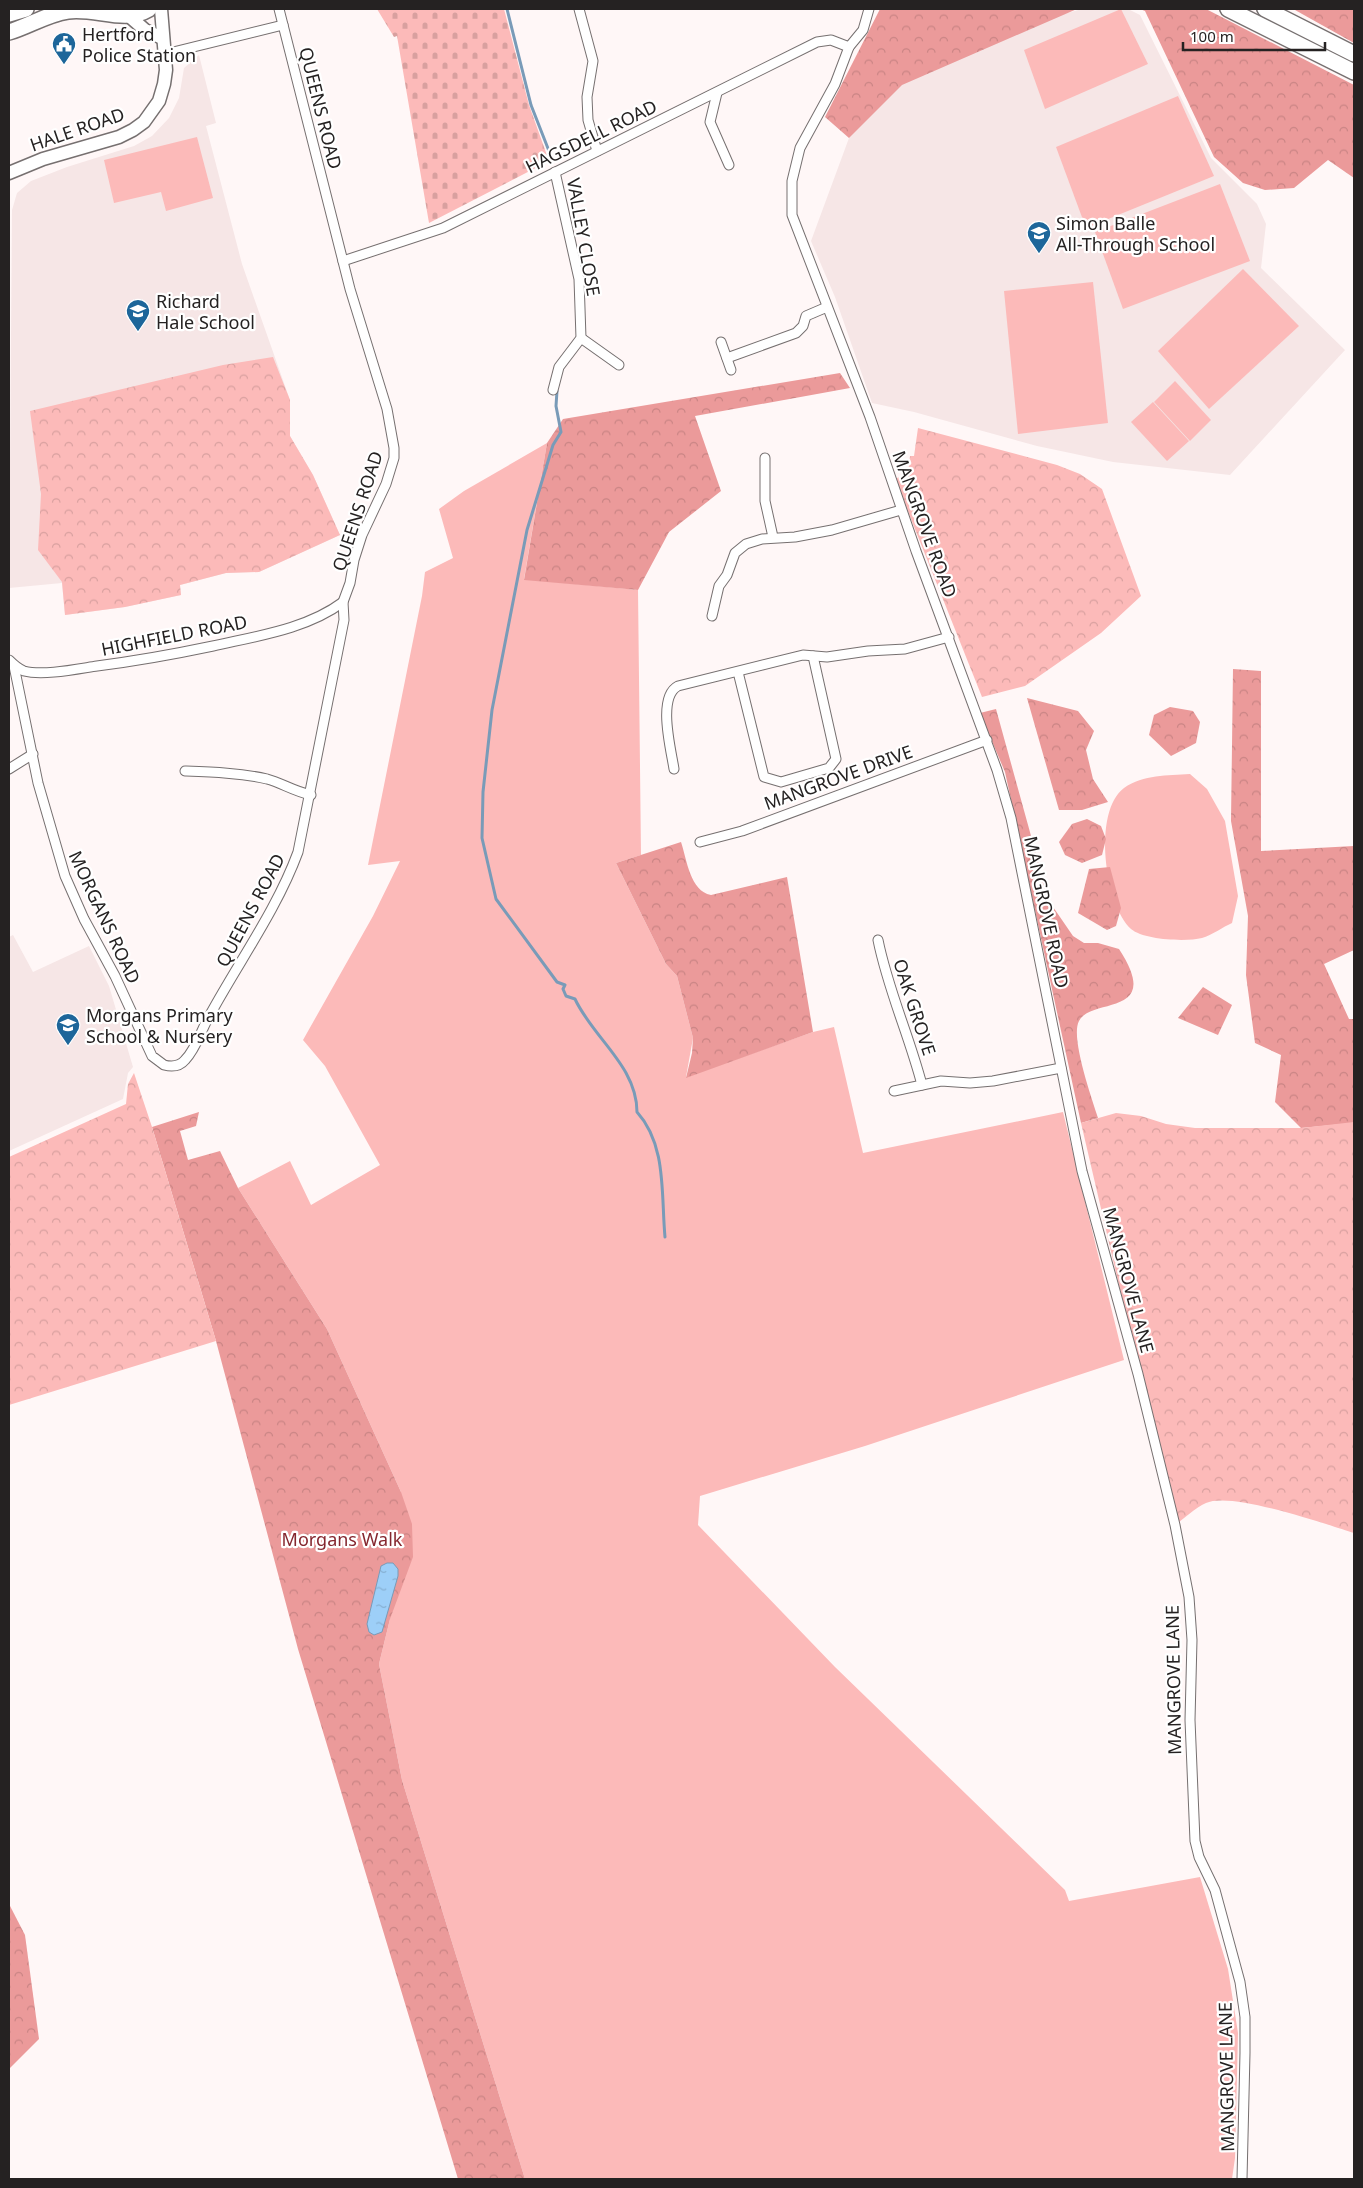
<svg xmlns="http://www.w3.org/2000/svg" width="1363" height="2188" font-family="'Noto Sans',sans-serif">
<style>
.built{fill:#f6e6e6}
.green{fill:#fcbab9}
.forest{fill:url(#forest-crowns)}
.cemetery{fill:url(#cemetery-stones)}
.park{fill:url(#park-crowns)}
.water{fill:url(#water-ripples);stroke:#799bb8}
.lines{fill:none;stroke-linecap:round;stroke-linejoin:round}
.stream{stroke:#799bb8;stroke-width:3}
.minor-casing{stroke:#767070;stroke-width:11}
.secondary-casing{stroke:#767070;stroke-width:15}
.trunk-casing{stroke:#767070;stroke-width:18}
.minor{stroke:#fff;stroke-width:9}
.secondary{stroke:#fff;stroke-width:12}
.trunk{stroke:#fff;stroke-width:15}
.labels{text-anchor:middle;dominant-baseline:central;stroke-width:4.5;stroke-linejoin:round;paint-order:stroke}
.poi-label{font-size:18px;fill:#252222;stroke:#fff;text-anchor:start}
.street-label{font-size:18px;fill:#252222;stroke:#fff}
.park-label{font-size:18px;fill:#85272f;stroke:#fff}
</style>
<defs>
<pattern id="forest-crowns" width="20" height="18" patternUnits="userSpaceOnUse" patternTransform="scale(1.25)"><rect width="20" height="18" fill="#eb9a9a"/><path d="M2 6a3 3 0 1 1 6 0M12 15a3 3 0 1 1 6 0" fill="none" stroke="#c98484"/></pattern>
<pattern id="cemetery-stones" width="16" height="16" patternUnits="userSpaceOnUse" patternTransform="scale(1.25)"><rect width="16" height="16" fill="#fcbab9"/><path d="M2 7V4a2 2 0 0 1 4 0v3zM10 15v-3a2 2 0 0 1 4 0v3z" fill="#d8a09f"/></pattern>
<pattern id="park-crowns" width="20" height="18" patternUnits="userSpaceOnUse" patternTransform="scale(1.25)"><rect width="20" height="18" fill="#fcbab9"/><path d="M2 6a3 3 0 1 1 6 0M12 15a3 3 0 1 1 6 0" fill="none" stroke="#d8a09f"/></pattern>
<pattern id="water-ripples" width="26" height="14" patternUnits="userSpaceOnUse" patternTransform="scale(1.25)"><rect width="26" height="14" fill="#9dcff8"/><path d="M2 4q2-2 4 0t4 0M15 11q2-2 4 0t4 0" fill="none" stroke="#87b1d4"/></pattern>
</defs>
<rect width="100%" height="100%" fill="#fff7f7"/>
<g class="built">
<polygon points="1082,9 1128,9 1140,15 1211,158 1257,204 1266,224 1261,268 1345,350 1230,475 1113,462 1037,446 914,412 872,403 835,297 811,241 849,138 916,54"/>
<polygon points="199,55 216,123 206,126 242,264 290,400 290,436 313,475 340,535 259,572 226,573 180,585 181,595 125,607 65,615 62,583 9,588 12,210 17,193 31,181 67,167 134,146 152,136 169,118 179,98 184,68"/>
<polygon points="13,935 33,972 89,946 109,986 133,1067 128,1073 123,1099 9,1151 9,937"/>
</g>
<g class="green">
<polygon points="1121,9 1148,64 1045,109 1024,50"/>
<polygon points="1178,96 1214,176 1086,228 1056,147"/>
<polygon points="197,137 213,198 166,211 161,192 114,203 104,160"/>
<polygon points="1220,184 1250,261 1123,309 1095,232"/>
<polygon points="1243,269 1299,326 1209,409 1158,351"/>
<polygon points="1093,282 1108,423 1018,434 1004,291"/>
<polygon points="1175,381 1211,420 1190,441 1154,402"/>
<polygon points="1153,402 1189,441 1167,461 1131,422"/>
<polygon points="547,443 524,579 638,590 641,855 616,863 666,964 677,976 693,1038 686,1077 813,1032 834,1027 863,1153 1063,1112 1124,1360 865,1446 700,1496 698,1525 835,1667 1065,1890 1069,1901 1200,1877 1228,1969 1238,2033 1235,2158 1232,2179 525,2179 402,1780 379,1664 390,1619 401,1492 327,1329 238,1188 290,1161 311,1205 380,1165 325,1066 303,1040 373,916 400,861 368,865 422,596 425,572 453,558 439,509 464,491"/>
<path d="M1190 774 1207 789 1225 821 1238 896 1232 923C1223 927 1212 935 1202 938 1186 942 1144 940 1131 929 1105 905 1092 812 1124 788 1144 774 1167 776 1190 774Z"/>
</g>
<g class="forest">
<polygon points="880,9 1077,9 902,85 849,138 825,117"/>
<polygon points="1140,9 1206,9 1354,85 1354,178 1328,160 1294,188 1265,190 1243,183 1214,157 1145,11"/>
<polygon points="1294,9 1354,9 1354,43 1295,10"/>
<polygon points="840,373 850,388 695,416 721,491 669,532 638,590 524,580 547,443 563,419"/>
<polygon points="1233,669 1261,671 1261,851 1354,846 1354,950 1324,964 1349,1019 1354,1019 1354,1123 1301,1128 1275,1102 1281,1055 1255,1043 1246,975 1248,916 1231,821"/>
<polygon points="1027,698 1078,711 1094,731 1086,750 1093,779 1108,802 1082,810 1059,810"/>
<polygon points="1170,707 1193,711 1200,722 1196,743 1171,756 1149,735 1154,715"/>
<path d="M996 709 1049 901 1073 936 1084 943H1098L1119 949C1164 1018 1091 997 1079 1021 1070 1037 1092 1099 1098 1118L1081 1123 1005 772 980 713Z"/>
<polygon points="1087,819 1101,826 1106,839 1102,855 1082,863 1065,855 1059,842 1072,824"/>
<path d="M681 842C687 860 690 891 711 895L787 877 813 1032 686 1078 692 1053 693 1038 677 976 666 964 616 863Z"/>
<polygon points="1110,867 1121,908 1116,926 1107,930 1078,913 1089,869"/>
<polygon points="1203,987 1232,1005 1218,1035 1178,1018"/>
<polygon points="199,1112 196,1126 180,1131 188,1160 220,1151 238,1188 327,1329 401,1492 412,1524 413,1557 390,1619 379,1664 402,1780 525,2179 458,2179 298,1649 216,1341 152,1127"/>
<polygon points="9,1904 25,1935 39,2039 9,2069"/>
</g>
<polygon class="cemetery" points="377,9 504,9 529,105 549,161 429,223 397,36 394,37"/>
<g class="park">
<polygon points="273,357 290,400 290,436 313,475 340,535 259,572 226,573 180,585 181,595 125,607 65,615 62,582 38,550 41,494 30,411 223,365"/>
<polygon points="918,428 1057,465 1080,474 1102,489 1141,596 1101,633 1025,686 982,697 895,479 908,473 910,456 914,456"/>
<polygon points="134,1073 152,1127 216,1341 9,1405 9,1157 126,1104 128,1084"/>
<path d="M1116 1113 1141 1116 1166 1124 1195 1128H1301L1354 1122V1533C1325 1524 1231 1491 1206 1503 1195 1508 1185 1518 1175 1525L1081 1123Z"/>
</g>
<polygon class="water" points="387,1563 393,1563 398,1569 398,1576 382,1632 374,1635 369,1632 367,1624 381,1566"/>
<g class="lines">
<g class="stream">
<polyline points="507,9 531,105 549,151"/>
<path d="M557 391 556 406 561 432 553 445 527 530 492 710 483 792 482 838 496 899 557 982 565 985 563 989 566 996 575 999C593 1038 637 1066 637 1112 667 1145 661 1195 665 1237"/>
</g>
<g class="minor-casing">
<g id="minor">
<polyline points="579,9 593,61 587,97 588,120 597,151"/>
<polyline points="869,9 863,30 849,47 835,84 800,148 792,181 792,215 870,417 916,551 997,770 1011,818 1082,1171 1138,1374 1175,1525 1189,1597 1192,1640 1190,1720 1195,1841 1199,1857 1215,1890 1240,1982 1245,2017 1245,2053 1242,2179"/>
<polyline points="165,54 283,25"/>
<polyline points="717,93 710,122 729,165"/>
<polyline points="343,261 443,228 817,42 831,40 849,47"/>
<polyline points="581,338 619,365"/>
<polyline points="721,342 731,370"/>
<polyline points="727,358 796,333 803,326 806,316 827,307"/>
<polyline points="553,390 559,367 581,338 579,279 555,172"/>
<polyline points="765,458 765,501 773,537"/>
<polyline points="712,616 719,586 727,575 735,553 746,544 762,539 795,537 832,530 901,510"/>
<path d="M9 660C13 664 18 669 24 671 43 676 77 669 97 666 136 661 175 654 213 646 257 636 307 629 343 602"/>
<path d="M14 666 38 783 65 876 84 919 115 976 152 1056 164 1065C172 1067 180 1066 185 1060 197 1048 202 1027 211 1013 240 960 277 909 298 852L344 620 343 602 350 583 354 560 362 535 386 484 394 458V448L387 409 350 289 279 9"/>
<polyline points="738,672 764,777 781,782 829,768 836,759 813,656"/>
<polyline points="9,769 33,754"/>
<path d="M674 769C671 749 657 697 678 686L803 655 827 657 868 651 905 649 949 637"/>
<path d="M185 771C212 772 241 773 267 779 282 783 293 791 311 795"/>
<polyline points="700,842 742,831 987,740"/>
<path d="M878 940C888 990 909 1035 922 1085"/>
<polyline points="894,1091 941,1081 970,1083 993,1081 1061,1068"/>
</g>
</g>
<g class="secondary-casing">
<g id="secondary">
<polyline points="129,16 145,30 162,38"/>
<polyline points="9,173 43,159 119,137 133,130 144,122 159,101 164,84 166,70 161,9"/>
</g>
</g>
<g class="trunk-casing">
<g id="trunk">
<polyline points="1228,9 1354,72"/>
<polyline points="1265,9 1354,54"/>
<polyline points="9,14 26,9"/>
<path d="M9 32C29 26 47 14 68 11 96 7 124 24 149 9"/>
</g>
</g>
<use href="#minor" class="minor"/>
<use href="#secondary" class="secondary"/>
<use href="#trunk" class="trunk"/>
</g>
<defs>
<g id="civic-pin" transform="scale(1.25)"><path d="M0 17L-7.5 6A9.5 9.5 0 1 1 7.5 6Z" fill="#1d669a" stroke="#fff"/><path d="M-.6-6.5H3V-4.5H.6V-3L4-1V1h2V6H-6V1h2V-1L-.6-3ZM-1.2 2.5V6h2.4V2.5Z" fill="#fff"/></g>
<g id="school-pin" transform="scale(1.25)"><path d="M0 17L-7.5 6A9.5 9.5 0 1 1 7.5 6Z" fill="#1d669a" stroke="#fff"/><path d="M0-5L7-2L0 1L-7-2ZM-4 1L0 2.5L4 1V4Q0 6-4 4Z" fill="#fff"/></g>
</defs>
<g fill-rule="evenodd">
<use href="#civic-pin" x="64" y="44"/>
<use href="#school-pin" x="1039" y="233"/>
<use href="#school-pin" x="138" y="311"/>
<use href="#school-pin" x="68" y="1025"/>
</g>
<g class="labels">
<g class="poi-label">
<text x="82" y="34">Hertford<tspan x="82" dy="21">Police Station</tspan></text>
<text x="1056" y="223">Simon Balle<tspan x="1056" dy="21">All-Through School</tspan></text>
<text x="156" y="301">Richard<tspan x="156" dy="21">Hale School</tspan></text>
<text x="86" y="1015">Morgans Primary<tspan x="86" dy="21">School &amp; Nursery</tspan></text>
</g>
<g class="street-label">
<text transform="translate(321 108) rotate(76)">QUEENS ROAD</text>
<text transform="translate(77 129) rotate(-19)">HALE ROAD</text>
<text transform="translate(591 136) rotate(-26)">HAGSDELL ROAD</text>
<text transform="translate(584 237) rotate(80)">VALLEY CLOSE</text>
<text transform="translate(357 511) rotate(-72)">QUEENS ROAD</text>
<text transform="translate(925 524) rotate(70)">MANGROVE ROAD</text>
<text transform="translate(174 635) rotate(-11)">HIGHFIELD ROAD</text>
<text transform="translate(838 777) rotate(-20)">MANGROVE DRIVE</text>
<text transform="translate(250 910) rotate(-62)">QUEENS ROAD</text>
<text transform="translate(1047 912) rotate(78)">MANGROVE ROAD</text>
<text transform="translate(105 917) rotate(65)">MORGANS ROAD</text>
<text transform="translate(915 1007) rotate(72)">OAK GROVE</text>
<text transform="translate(1129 1280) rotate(75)">MANGROVE LANE</text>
<text transform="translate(1173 1680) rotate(-91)">MANGROVE LANE</text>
<text transform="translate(1226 2077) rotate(-91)">MANGROVE LANE</text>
</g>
<g class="park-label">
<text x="342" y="1539">Morgans Walk</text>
</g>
</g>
<rect width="1363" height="2188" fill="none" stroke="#252222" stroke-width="20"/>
<path d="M1183 42v8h142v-8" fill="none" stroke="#252222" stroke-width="2.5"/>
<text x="1190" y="42" font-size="15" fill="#252222" stroke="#ffffff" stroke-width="4" paint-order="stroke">100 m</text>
</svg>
